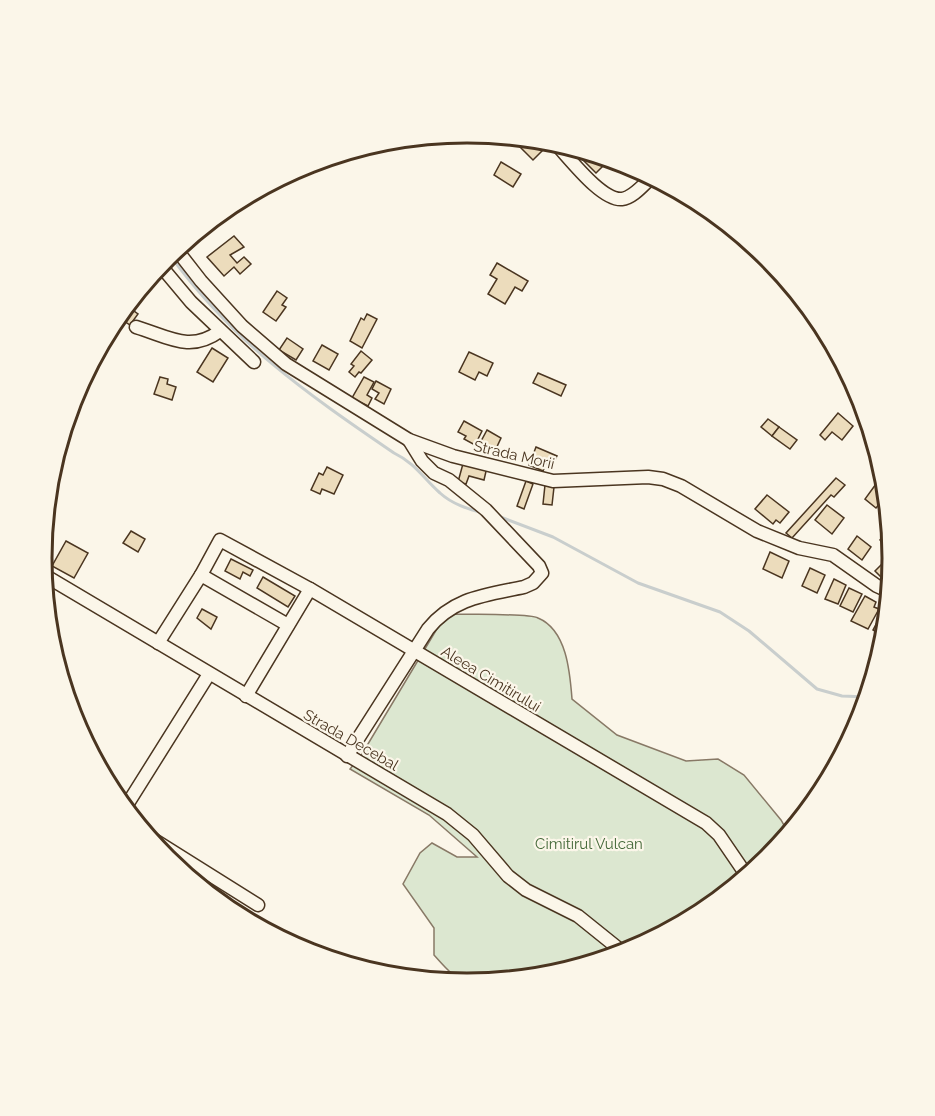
<svg xmlns="http://www.w3.org/2000/svg" width="935" height="1116" font-family="Raleway,sans-serif">
<style>
.green{fill:#dce7d0;stroke:#887966;stroke-width:1.5}
.lines{fill:none;stroke-linecap:round;stroke-linejoin:round}
.stream{stroke:#c9cecd;stroke-width:3}
.building{fill:#ecdcbc;stroke:#4a3520;stroke-width:1.5}
.minor-casing{stroke:#4a3520;stroke-width:15}
.minor{stroke:#fbf6e9;stroke-width:12}
.labels{text-anchor:middle;dominant-baseline:central;stroke-width:4.5;stroke-linejoin:round;paint-order:stroke}
.street-label{font-size:15px;fill:#4a3520;stroke:#fbf6e9}
.park-label{font-size:15px;fill:#436837;stroke:#fbf6e9}
.rim{fill:none;stroke:#4a3520;stroke-width:3}
</style>
<rect width="100%" height="100%" fill="#fbf6e9"/>
<path class="green" d="M455 614C470 615 529 613 538 618 567 630 570 673 572 699L617 735 686 761 718 759 744 775 781 820 789 834C722 915 620 969 515 979 501 980 483 985 469 983 456 981 443 965 434 955V928L403 884 420 853 432 843 457 857H477L429 815 350 769 362 754 444 617Z"/>
<g class="lines">
<g class="stream">
<path d="M170 255C233 342 306 393 394 453 415 463 424 479 440 493 452 504 468 509 483 513"/>
<polyline points="498,516 553,537 638,583 720,612 749,631 817,689 842,696 868,697"/>
</g>
</g>
<g class="building">
<polygon points="523,138 539,140 546,147 533,160 517,144"/>
<polygon points="588,152 604,157 608,161 596,173 582,159"/>
<polygon points="501,162 521,174 513,187 494,175"/>
<polygon points="234,236 244,247 230,255 237,263 244,257 251,264 240,274 234,267 224,276 207,257"/>
<polygon points="497,263 528,281 522,291 515,287 505,304 488,294 497,279 490,275"/>
<polygon points="277,291 287,298 282,305 286,307 276,321 263,312"/>
<polygon points="127,306 138,314 130,325 118,317"/>
<polygon points="367,314 377,319 362,348 350,341 361,318 364,320"/>
<polygon points="287,338 303,349 296,360 279,350"/>
<polygon points="322,345 338,354 329,370 313,361"/>
<polygon points="212,348 228,358 213,382 197,372"/>
<polygon points="361,351 372,360 361,373 359,372 355,377 349,372 354,366 351,364"/>
<polygon points="469,352 493,363 487,376 479,372 475,380 459,372"/>
<polygon points="538,373 566,385 561,396 533,383"/>
<polygon points="160,377 168,379 167,384 176,387 172,400 154,394"/>
<polygon points="364,377 374,382 367,395 372,398 368,406 352,398"/>
<polygon points="376,381 391,389 384,404 375,399 379,393 372,389"/>
<polygon points="838,413 853,426 842,440 832,432 825,440 820,435"/>
<polygon points="768,419 779,427 772,436 761,427"/>
<polygon points="464,421 482,431 475,445 464,439 466,436 458,432"/>
<polygon points="779,427 797,440 790,449 772,436"/>
<polygon points="487,430 501,438 494,453 479,445"/>
<polygon points="536,447 557,456 553,464 547,461 543,471 529,465"/>
<polygon points="464,460 487,467 484,480 469,476 466,484 458,482"/>
<polygon points="327,467 343,475 334,494 322,489 320,494 311,490 319,473 323,475"/>
<polygon points="836,478 845,485 834,497 831,495 792,538 786,533"/>
<polygon points="526,481 533,484 524,509 517,506"/>
<polygon points="876,484 887,495 876,508 865,499"/>
<polygon points="545,485 554,487 552,505 543,504"/>
<polygon points="767,495 789,512 780,523 776,520 773,524 755,509"/>
<polygon points="827,505 844,518 832,534 815,520"/>
<polygon points="890,528 892,544 889,548 880,540"/>
<polygon points="131,531 145,539 138,552 123,543"/>
<polygon points="857,536 871,547 862,560 848,549"/>
<polygon points="66,541 88,553 74,578 52,566"/>
<polygon points="770,552 789,561 782,578 763,569"/>
<polygon points="231,559 253,570 250,576 243,572 240,579 225,571"/>
<polygon points="881,565 886,569 888,566 892,570 885,581 875,571"/>
<polygon points="810,568 825,575 817,593 802,586"/>
<polygon points="263,577 295,596 288,607 257,588"/>
<polygon points="834,579 846,585 838,604 825,599"/>
<polygon points="849,588 862,594 853,612 840,606"/>
<polygon points="865,596 876,602 874,607 879,609 868,629 851,621"/>
<polygon points="886,606 888,607 885,637 873,630"/>
<polygon points="202,609 217,617 211,629 197,618"/>
</g>
<g class="lines">
<g class="minor-casing">
<g id="minor">
<path d="M554 142C568 156 601 201 622 199 633 198 644 184 652 177"/>
<polyline points="176,249 201,281 242,326 286,364 409,440 453,456 553,481 648,477 663,479 681,486 757,531 799,548 833,555 877,586 890,592"/>
<polyline points="160,265 191,302 254,362"/>
<path d="M136 327C169 337 190 353 220 331"/>
<polyline points="44,575 447,814 473,835 508,876 526,890 578,916 624,953"/>
<polyline points="201,575 220,540 310,589"/>
<polyline points="158,643 201,575 288,625"/>
<polyline points="246,696 310,589 706,823 719,835 747,876"/>
<path d="M347 756 428 629C454 597 487 595 524 587L533 583 542 573 539 566 486 510 449 480 434 473 422 461 409 440"/>
<polyline points="125,808 209,674"/>
<polyline points="148,836 258,905"/>
</g>
</g>
<use href="#minor" class="minor"/>
</g>
<g class="labels">
<g class="street-label">
<text transform="translate(514 455) rotate(13)">Strada Morii</text>
<text transform="translate(491 679) rotate(31)">Aleea Cimitirului</text>
<text transform="translate(351 740) rotate(30)">Strada Decebal</text>
</g>
<g class="park-label">
<text x="589" y="844">Cimitirul Vulcan</text>
</g>
</g>
<path d="M0 0H935V1116H0ZM52 558a415 415 0 1 1 830 0a415 415 0 1 1-830 0Z" fill="#fbf6e9" fill-rule="evenodd"/>
<path class="rim" d="M52 558a415 415 0 1 1 830 0a415 415 0 1 1-830 0Z"/>
</svg>
